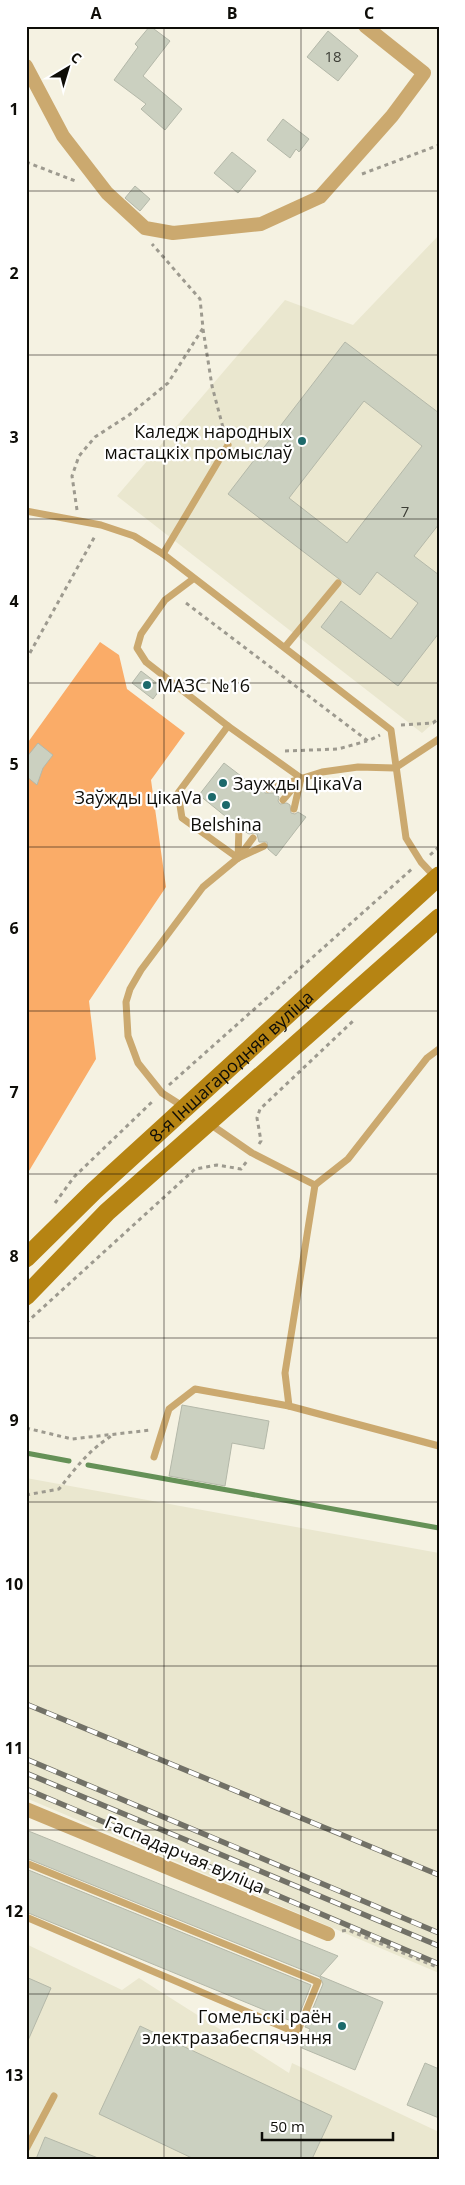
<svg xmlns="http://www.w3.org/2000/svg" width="465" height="2185" font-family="'Open Sans',sans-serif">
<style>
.built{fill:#eae7cf}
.green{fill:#faac68}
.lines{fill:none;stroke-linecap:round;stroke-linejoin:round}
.stream{stroke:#659157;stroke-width:5}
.building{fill:#cbd0c0;stroke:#b4b8a9;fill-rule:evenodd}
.path{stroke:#9d9a8f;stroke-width:3;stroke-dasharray:4 4;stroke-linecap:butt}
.service{stroke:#cba96f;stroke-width:7}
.minor{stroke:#cba96f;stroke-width:14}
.secondary{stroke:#b68413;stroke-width:19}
.rail-casing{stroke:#727167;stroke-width:5.5}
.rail{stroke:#fff;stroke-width:4;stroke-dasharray:11;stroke-linecap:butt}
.grid{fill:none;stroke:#0e0d08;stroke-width:1;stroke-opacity:0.55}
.poi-dot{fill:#1c696b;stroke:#fff;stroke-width:2}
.labels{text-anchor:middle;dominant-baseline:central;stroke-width:4.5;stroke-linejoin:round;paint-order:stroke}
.number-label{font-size:15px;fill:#3d3e36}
.poi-label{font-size:18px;fill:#0e0d08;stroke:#fff;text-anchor:end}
.street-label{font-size:18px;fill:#0e0d08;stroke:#fff}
.neatline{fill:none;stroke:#0e0d08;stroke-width:2}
.grid-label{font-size:16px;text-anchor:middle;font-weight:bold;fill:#0e0d08}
</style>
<rect width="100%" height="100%" fill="#f5f2e2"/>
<g class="built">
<polygon points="439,235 439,718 422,733 117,496 285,300 353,325"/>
<polygon points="26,1478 439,1553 439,1973 26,1798"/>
<polygon points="26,1944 122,1990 139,1978 289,2073 292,2063 439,2132 439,2159 26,2159"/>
</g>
<polygon class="green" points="100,642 119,655 127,689 185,733 151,780 166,887 89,1001 96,1059 26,1176 26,745"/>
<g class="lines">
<g class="stream">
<polyline points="26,1453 69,1461"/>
<polyline points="88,1465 439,1528"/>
</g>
</g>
<g class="building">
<polygon points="150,26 170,41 143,76 182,109 165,130 141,109 146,104 114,80 138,47 135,44"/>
<polygon points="328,31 358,56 338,81 307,57"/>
<polygon points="283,119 309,139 299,152 296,149 290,158 267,140"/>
<polygon points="232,152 256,171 238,193 214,173"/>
<polygon points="135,186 150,199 140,211 125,198"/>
<path d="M345 342 439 413V524L414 556 439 575V633L398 686 321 627 341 601 391 639 418 603 377 572 360 595 228 494ZM364 401 422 446 347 543 289 498Z"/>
<polygon points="141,671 162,687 153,699 132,683"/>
<polygon points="38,743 53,755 43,768 37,785 26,776 26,758"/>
<polygon points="224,763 254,786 258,781 264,785 263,790 265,793 274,793 279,797 278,801 280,804 287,803 290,805 291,813 295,814 298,812 306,817 276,856 268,849 267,842 259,842 257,834 253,833 249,834 244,831 242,823 235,824 199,795"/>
<polygon points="182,1405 269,1421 264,1449 232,1443 225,1486 169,1476"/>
<polygon points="26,1830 338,1956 320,1976 383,2002 355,2070 302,2048 310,2029 305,2027 323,1984 320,1977 26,1858"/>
<polygon points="26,1869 311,1985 296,2023 26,1912"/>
<polygon points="26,1977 51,1988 26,2045"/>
<polygon points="140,2026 332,2116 312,2159 194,2159 99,2114"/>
<polygon points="425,2063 439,2069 439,2118 407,2105"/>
<polygon points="45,2137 98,2158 98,2159 36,2159"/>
</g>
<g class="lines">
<g class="path">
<polyline points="26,162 78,182"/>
<polyline points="362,174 439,145"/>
<polyline points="203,329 212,386 225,435"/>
<polyline points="77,510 72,476 79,456 95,437 129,415 168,383 203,328 200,299 152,244"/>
<polyline points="186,603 368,741 380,735"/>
<polyline points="26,660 95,536"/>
<polyline points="401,725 433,723 439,718"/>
<polyline points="285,751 338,749 367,741"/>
<polyline points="430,855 439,847"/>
<polyline points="169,1085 413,868"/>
<polyline points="259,1144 261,1141 257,1118 260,1109 354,1020"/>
<polyline points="55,1203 74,1177 154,1100"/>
<polyline points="26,1323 195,1169 217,1165 241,1169 247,1161"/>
<polyline points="26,1428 72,1439 151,1430"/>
<path d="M26 1495 59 1489C79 1464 87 1452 114 1434"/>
<polyline points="342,1931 348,1930 439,1968"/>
</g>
<g class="service">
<polyline points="26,511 101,525 134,536 163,554 391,730 406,838 421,862 436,878"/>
<polyline points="163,554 228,445"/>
<polyline points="193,579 165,600 141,634 137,648 146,662 228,726 301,778"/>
<polyline points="285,647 338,583"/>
<polyline points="228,726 178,793 182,818 238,858"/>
<polyline points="268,789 322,772 358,767 395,768 439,739"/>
<polyline points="283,800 299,781"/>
<polyline points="294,809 301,778"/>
<polyline points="238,858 239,827"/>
<polyline points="238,858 264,846"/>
<polyline points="184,1107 162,1093 138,1063 128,1036 126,1002 130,989 141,970 203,887 238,858 253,838"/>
<polyline points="210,1124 252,1153 315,1185 285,1373 289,1406 439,1446"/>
<polyline points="315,1185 348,1159 427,1058 439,1049"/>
<polyline points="154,1457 169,1409 195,1389 289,1406"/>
<polyline points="26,1863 318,1982 297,2033 26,1917"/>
<polyline points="26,2149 54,2096"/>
</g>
<g class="minor">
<polyline points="26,66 63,136 107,193 145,228 173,233 261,224 320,197 392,116 424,73 365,26"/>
<polyline points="26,1809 328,1934"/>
</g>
<g class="secondary">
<path id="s1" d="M26 1258 94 1191 439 876"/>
<polyline points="26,1296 107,1212 439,918"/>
</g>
<g class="rail-casing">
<g id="rail">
<polyline points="26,1704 439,1875"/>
<polyline points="26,1759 439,1933"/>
<polyline points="26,1773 439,1946"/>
<polyline points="26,1789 439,1964"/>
</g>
</g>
<use href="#rail" class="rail"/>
</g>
<path class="grid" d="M164 26V2159M301 26V2159M26 191H439M26 355H439M26 519H439M26 683H439M26 847H439M26 1011H439M26 1174H439M26 1338H439M26 1502H439M26 1666H439M26 1830H439M26 1994H439"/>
<g class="poi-dot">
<circle cx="302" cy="441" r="5"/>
<circle cx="147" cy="685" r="5"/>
<circle cx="223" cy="783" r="5"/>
<circle cx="212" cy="797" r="5"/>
<circle cx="226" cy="805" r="5"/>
<circle cx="342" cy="2026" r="5"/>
</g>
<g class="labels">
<g class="number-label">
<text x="333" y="56">18</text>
<text x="405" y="511">7</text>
</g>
<g class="poi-label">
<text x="292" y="431">Каледж народных<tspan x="292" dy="21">мастацкіх промыслаў</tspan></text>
<text x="157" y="685" text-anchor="start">МАЗС №16</text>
<text x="233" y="783" text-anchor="start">Заужды ЦікаVа</text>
<text x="202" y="797">Заўжды цікаVа</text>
<text x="226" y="824" text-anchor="middle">Belshina</text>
<text x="332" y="2016">Гомельскі раён<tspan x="332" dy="21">электразабеспячэння</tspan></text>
</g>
<g class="street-label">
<text stroke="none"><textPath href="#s1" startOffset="281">8-я Іншагародняя вуліца</textPath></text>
<text transform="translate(185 1854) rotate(23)">Гаспадарчая вуліца</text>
</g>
</g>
<rect width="465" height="2185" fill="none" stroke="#ffffff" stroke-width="55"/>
<g transform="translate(68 68) rotate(38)" stroke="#ffffff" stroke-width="4" paint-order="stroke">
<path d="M0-4L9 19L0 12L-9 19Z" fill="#0e0d08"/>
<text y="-8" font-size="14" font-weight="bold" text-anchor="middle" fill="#0e0d08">С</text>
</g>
<path d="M262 2132v8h131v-8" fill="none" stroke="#0e0d08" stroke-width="2.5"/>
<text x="270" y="2132" font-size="15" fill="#0e0d08" stroke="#ffffff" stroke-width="4" paint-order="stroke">50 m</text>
<rect x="28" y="28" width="410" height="2130" class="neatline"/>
<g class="grid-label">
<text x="96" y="19">A</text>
<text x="232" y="19">B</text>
<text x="369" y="19">C</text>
<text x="14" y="115">1</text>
<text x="14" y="279">2</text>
<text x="14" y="443">3</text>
<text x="14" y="607">4</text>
<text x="14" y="770">5</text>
<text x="14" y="934">6</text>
<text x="14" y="1098">7</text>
<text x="14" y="1262">8</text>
<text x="14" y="1426">9</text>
<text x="14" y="1590">10</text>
<text x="14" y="1754">11</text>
<text x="14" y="1917">12</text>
<text x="14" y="2081">13</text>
</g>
</svg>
